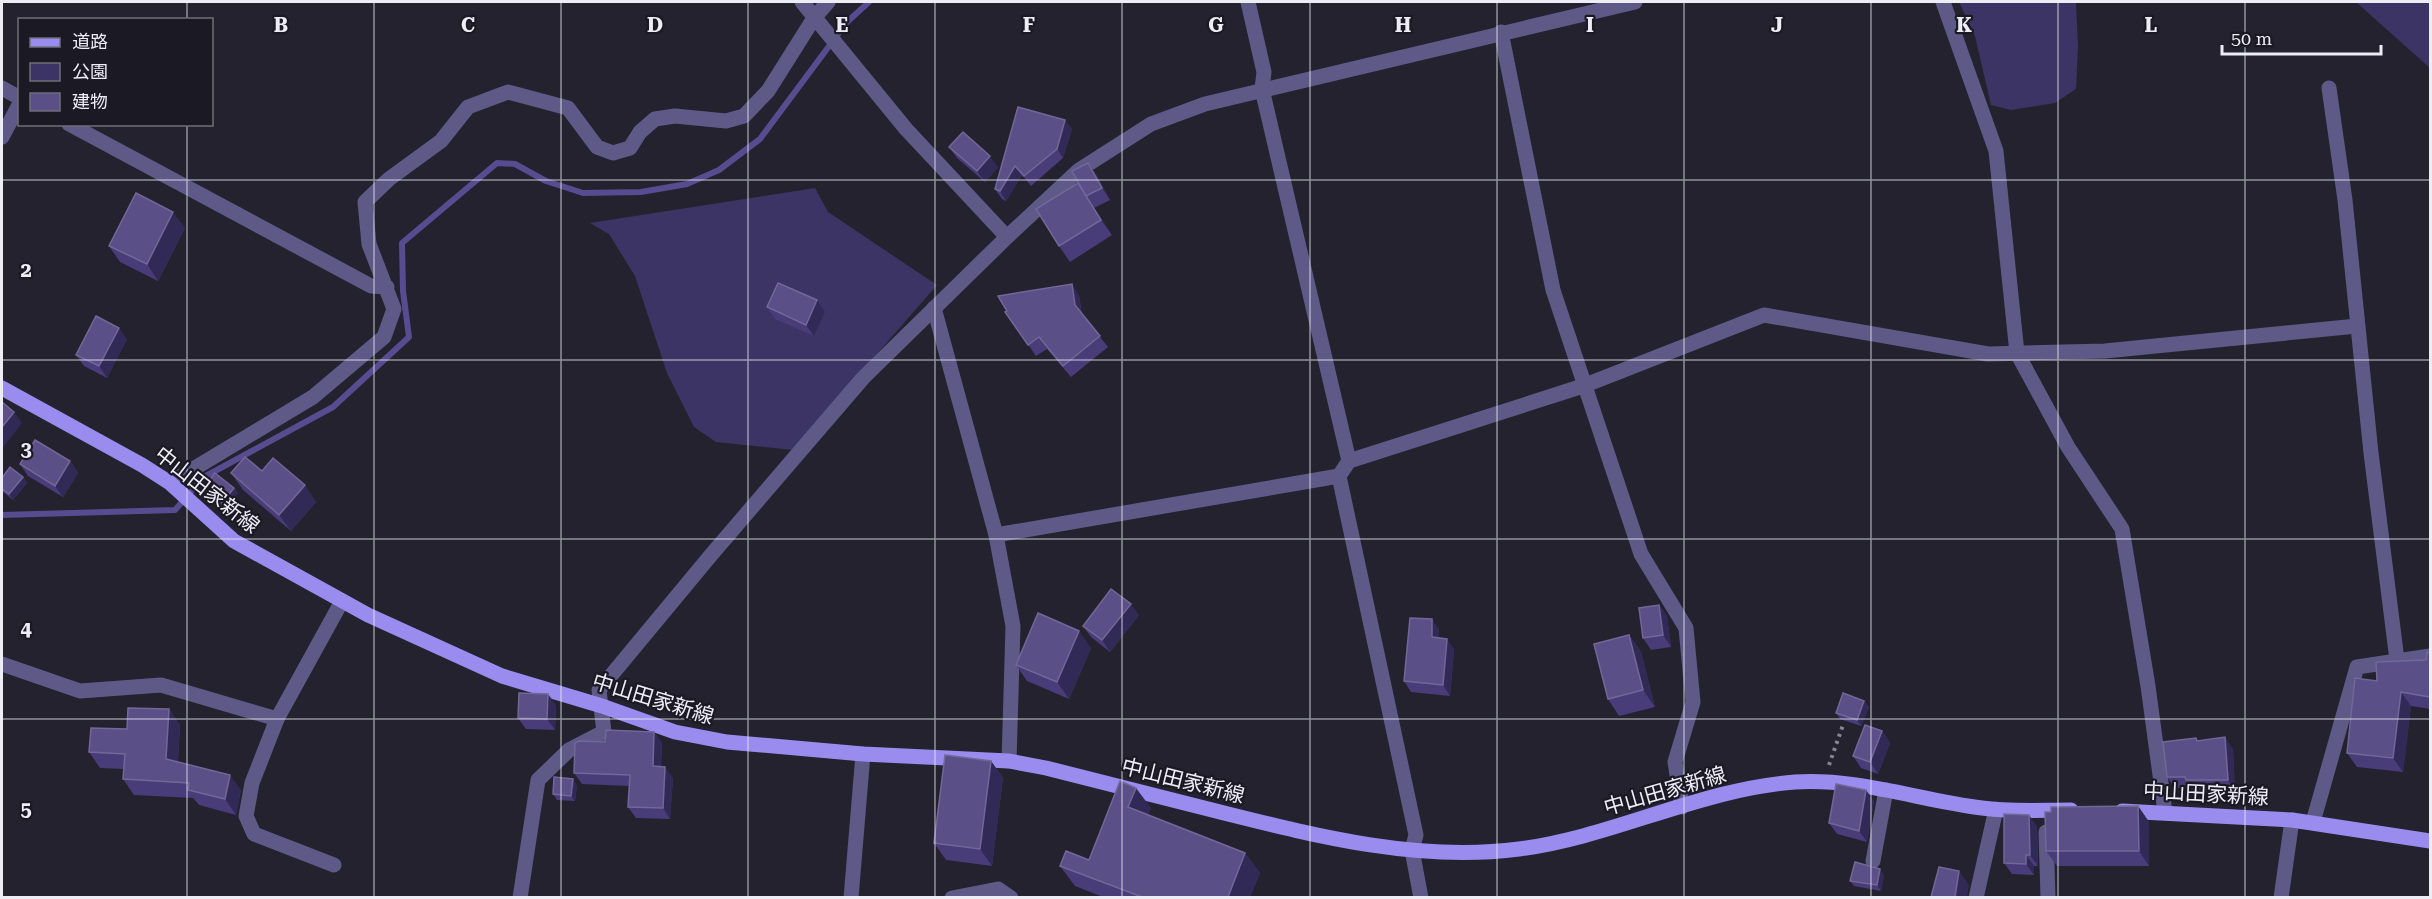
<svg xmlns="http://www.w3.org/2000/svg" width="2432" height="899" font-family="'Roboto Serif','Noto Sans JP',serif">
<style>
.green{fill:#3c3465}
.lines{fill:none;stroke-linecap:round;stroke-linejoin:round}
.stream{stroke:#574c90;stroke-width:6}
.path{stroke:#878690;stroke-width:4;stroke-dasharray:3 4.5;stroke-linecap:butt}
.minor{stroke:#5f5988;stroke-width:15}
.major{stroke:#9a8cef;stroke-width:15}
.wall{fill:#483c79}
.shaded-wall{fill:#322a56}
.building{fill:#5a4f87;stroke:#716898;stroke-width:1.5}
.grid{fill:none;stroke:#eeedf5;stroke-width:1.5;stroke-opacity:0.55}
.labels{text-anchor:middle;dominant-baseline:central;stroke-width:4.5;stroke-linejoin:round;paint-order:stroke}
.street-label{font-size:21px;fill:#eeedf5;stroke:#1a1924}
.grid-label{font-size:20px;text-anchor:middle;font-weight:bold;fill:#eeedf5;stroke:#1a1924;stroke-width:4.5;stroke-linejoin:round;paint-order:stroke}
</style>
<rect width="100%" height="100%" fill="#23222e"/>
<g class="green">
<polygon points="1959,2 2076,2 2078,47 2076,89 2055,103 2011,110 1991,105 1975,36"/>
<polygon points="2356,2 2430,2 2430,68"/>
<polygon points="815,188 828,212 937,285 793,450 716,442 694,427 667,373 635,276 609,234 590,223"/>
</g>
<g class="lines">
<polyline class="stream" points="2,515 175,510 204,477 333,407 409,337 403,291 402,243 497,163 515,164 546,181 583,193 641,192 687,184 719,170 760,139 847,22 869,2"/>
<polyline class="path" points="1829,765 1843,725"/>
<g class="minor">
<polyline points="802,2 906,129 1007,237"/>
<polyline points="1248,2 1264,72 1262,89 1349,461"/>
<polyline points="1943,2 1996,151 2017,353 2068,447 2122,529 2148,686 2165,812"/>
<polyline points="1501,32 1553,290 1641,554 1686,628 1693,702 1675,762 1682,807"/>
<polyline points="2,88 20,98"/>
<polyline points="2329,88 2345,200 2371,453 2397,660"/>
<polyline points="69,124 371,286 387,287"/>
<polyline points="2,137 20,103"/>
<polyline points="934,308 996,535 1013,626 1009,761"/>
<polyline points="1339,476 1416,835 1412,850 1421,898"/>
<polyline points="170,483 313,397 384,337 394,309 369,244 365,202 389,179 441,141 468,107 508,92 568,108 597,147 613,153 630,148 640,132 655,119 675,116 726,121 744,116 768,91 814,18 828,2"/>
<polyline points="996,535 1339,476 1349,461 1583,386 1764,315 1988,354 2105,351 2357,326"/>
<polyline points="2,664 80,691 161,685 277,719 342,601"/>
<polyline points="277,719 252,783 246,816 254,834 334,865"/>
<polyline points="2313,822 2357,667 2430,656"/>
<polyline points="2046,832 2048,898"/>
<polyline points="1873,861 1886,790"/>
<polyline points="520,898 538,780 569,750 604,732 599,690 711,555 863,378 1007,237 1079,170 1151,124 1205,104 1635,2"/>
<polyline points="851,898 863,754"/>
<polyline points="952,898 998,889 1011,898"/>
<polyline points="1976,898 1996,809"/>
<polyline points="2281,898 2292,820"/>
</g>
<g class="major">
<path d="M2 388 142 465 170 483 234 541 368 615 502 676 602 706 675 732 727 742 863 754 1009 761 1046 768C1105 783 1164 798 1224 813 1320 837 1420 862 1519 849 1613 837 1700 789 1795 782 1858 778 1919 800 1982 808 2010 812 2042 810 2071 810"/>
<polyline points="2122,811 2292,820 2430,841"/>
</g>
</g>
<g class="wall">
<polygon points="1018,107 1072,129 1063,158 1031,186 1022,175 1006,201 1002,199 995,189"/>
<polygon points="949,147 998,167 985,182 957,158"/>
<polygon points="1096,174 1110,200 1094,208 1112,235 1070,262 1059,246 1084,192"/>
<polygon points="185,228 158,281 120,262 109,246"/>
<polygon points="1079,295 1082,314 1108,347 1071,377 1047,349 1036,356 1005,312"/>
<polygon points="767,307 825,312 814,336 775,319"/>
<polygon points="127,339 107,378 84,366 76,355"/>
<polygon points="70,461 78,473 63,497 28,476 20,464"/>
<polygon points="231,473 316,502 291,531 243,490"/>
<polygon points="23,477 27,483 13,500 2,491 2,478"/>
<polygon points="203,488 234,488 238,493 226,509 207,494"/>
<polygon points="1659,605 1667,616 1671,647 1651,650 1643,638"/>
<polygon points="1139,615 1110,652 1091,637 1083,626"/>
<polygon points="1439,629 1439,638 1454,649 1450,696 1411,692 1404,681"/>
<polygon points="1629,635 1641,652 1655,707 1619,716 1608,699"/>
<polygon points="1091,648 1069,699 1027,681 1016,665"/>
<polygon points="2430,653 2430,709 2411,706 2403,772 2357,767 2347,753 2377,681 2426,660"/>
<polygon points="1864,701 1869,707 1861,726 1840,719 1836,713"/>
<polygon points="556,705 555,730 526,729 518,718"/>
<polygon points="169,709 180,725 178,762 241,790 236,815 199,805 193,798 134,795 123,779 124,769 100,768 89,752 127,729"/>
<polygon points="1882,731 1890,743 1878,774 1861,768 1853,756"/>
<polygon points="654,732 662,743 661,766 673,778 670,819 636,818 628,807 629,786 582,784 574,773 605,742"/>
<polygon points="2198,741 2233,749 2235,792 2194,792 2191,788 2175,788 2167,777"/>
<polygon points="991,761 1003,778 992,866 946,860 934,843"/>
<polygon points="577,785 575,801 557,800 553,794"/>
<polygon points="1874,801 1867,842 1837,834 1829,823"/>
<polygon points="2138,806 2149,822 2149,866 2057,866 2046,851 2051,812"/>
<polygon points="1151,808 1148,815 1245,853 1260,873 1250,897 1103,897 1075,886 1060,866 1089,860"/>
<polygon points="2037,826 2038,866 2034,866 2034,875 2012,874 2004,863"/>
<polygon points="1884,875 1881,891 1854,886 1850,881"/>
</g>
<g class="shaded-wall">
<polygon points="1065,120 1072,129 1063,158 1057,149"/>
<polygon points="990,156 998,167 985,182 977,171"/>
<polygon points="1088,163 1096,174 1110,200 1102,188"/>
<polygon points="1015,166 1022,175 1006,201 1000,191"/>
<polygon points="1086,196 1094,207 1112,235 1101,220"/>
<polygon points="173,212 185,228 158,281 147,264"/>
<polygon points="1072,284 1079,295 1082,316 1075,305"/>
<polygon points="817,300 825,312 814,336 806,325"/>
<polygon points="119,328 127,339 107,378 99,366"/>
<polygon points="14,412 22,423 2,449 2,427"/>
<polygon points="70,461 78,473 63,497 55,486"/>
<polygon points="23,477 27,483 13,500 9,494"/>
<polygon points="305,485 316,502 291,531 279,515"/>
<polygon points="234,488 238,493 226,509 222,503"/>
<polygon points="1131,604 1139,615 1110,652 1102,640"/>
<polygon points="1659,605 1667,616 1671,647 1663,635"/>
<polygon points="1432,619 1439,629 1439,648 1432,637"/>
<polygon points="1079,631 1091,648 1069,699 1057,682"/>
<polygon points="1629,635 1641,652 1655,707 1643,690"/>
<polygon points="1447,639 1454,649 1450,696 1443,685"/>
<polygon points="2401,692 2411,706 2403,772 2393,758"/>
<polygon points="548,694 556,705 555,730 547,719"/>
<polygon points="1864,701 1869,707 1861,726 1857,720"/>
<polygon points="169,709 180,725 177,775 166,759"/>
<polygon points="1882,731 1890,743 1878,774 1870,762"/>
<polygon points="654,732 662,743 660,777 653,766"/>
<polygon points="2225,737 2233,749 2235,792 2228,780"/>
<polygon points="991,761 1003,778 992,866 980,849"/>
<polygon points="665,767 673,778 670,819 663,808"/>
<polygon points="230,775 241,790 236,815 225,799"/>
<polygon points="573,779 577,785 575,801 571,796"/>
<polygon points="1136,788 1151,808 1143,828 1128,807"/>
<polygon points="1866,790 1874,801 1867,842 1859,831"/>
<polygon points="2138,806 2149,822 2149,866 2139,851"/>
<polygon points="2029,815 2037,826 2038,866 2030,855"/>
<polygon points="1245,853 1260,873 1250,897 1228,897"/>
<polygon points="2026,855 2034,866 2034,875 2026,864"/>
<polygon points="1880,869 1884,875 1881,891 1877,885"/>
<polygon points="1959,871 1969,885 1967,897 1955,897"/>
</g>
<g class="building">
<polygon points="1018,107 1065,120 1057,149 1024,176 1015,166 1000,191 995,189"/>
<polygon points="963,132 990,156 977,171 949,147"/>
<polygon points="1088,163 1102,188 1086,196 1072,171"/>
<polygon points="1078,183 1101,220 1059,246 1036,209"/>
<polygon points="136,193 173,212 147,264 109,246"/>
<polygon points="778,283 817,300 806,325 767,307"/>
<polygon points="1072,284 1075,305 1100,336 1063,366 1039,337 1028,345 1005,312 1007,311 998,296"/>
<polygon points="96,316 119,328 99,366 76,355"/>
<polygon points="2,402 14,412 2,427"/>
<polygon points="35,440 70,461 55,486 20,464"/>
<polygon points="245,457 262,471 273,458 305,485 279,515 231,473"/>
<polygon points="10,467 23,477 9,494 2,489 2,478"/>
<polygon points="215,473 234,488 222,503 203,488"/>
<polygon points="1111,589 1131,604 1102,640 1083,626"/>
<polygon points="1659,605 1663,635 1643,638 1639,608"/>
<polygon points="1038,613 1079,631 1057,682 1016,665"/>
<polygon points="1410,618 1432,619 1432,637 1447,639 1443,685 1404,681"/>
<polygon points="1629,635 1643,690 1608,699 1594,644"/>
<polygon points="2427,652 2430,653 2430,697 2401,692 2393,758 2347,753 2355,678 2377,681 2376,662 2426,660"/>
<polygon points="519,693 548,694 547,719 518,718"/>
<polygon points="1843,693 1864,701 1857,720 1836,713"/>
<polygon points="128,708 169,709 166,759 230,775 225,799 188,790 189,783 123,779 125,754 89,752 91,728 127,729"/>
<polygon points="1865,725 1882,731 1870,762 1853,756"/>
<polygon points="606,730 654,732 653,766 665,767 663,808 628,807 630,775 574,773 575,743 579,741 605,742"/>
<polygon points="2225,737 2228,780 2186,780 2185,777 2167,777 2163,742 2196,738 2197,741"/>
<polygon points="945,755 991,761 980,849 934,843"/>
<polygon points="554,777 573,779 571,796 553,794"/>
<polygon points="1120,781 1136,788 1128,807 1245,853 1228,897 1142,897 1060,866 1066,851 1089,860"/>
<polygon points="1836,784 1866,790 1859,831 1829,823"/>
<polygon points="2138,806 2139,851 2046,851 2045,812 2051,812 2051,807"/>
<polygon points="2004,814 2029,815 2030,855 2026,855 2026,864 2004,863"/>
<polygon points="1855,862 1880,869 1877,885 1850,881"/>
<polygon points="1939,867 1959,871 1955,897 1964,897 1931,897"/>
</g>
<path class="grid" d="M187 2V20M374 2V898M561 2V898M748 2V898M935 2V898M1122 2V898M1310 2V898M1497 2V898M1684 2V898M1871 2V898M2058 2V898M2245 2V898M187 124V898M2 180H2430M2 360H2430M2 539H2430M2 719H2430"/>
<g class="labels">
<g class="street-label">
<text transform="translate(207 490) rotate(38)">中山田家新線</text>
<text transform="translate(653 699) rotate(17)">中山田家新線</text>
<text transform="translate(1183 781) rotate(14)">中山田家新線</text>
<text transform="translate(1665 791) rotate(-16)">中山田家新線</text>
<text transform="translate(2206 794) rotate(3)">中山田家新線</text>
</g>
</g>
<g class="grid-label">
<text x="281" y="32">B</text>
<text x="468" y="32">C</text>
<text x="655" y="32">D</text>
<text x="842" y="32">E</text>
<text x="1029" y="32">F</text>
<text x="1216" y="32">G</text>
<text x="1403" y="32">H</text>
<text x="1590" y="32">I</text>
<text x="1777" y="32">J</text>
<text x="1964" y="32">K</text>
<text x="2151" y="32">L</text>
<text x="26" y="277">2</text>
<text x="26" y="456">3</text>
<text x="26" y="636">4</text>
<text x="26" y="816">5</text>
</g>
<rect width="2432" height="899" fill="none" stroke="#eeedf5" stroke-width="6"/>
<rect x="18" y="18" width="195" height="108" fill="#1a1924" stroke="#6f6e78" stroke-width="1.5"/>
<rect x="30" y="38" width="30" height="9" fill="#9a8cef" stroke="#6f6e78" stroke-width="1.5"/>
<text x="72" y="48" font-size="18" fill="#eeedf5">道路</text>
<rect x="30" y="63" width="30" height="18" fill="#3c3465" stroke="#6f6e78" stroke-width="1.5"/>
<text x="72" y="78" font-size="18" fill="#eeedf5">公園</text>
<rect x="30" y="93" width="30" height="18" fill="#5a4f87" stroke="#6f6e78" stroke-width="1.5"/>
<text x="72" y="108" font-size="18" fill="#eeedf5">建物</text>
<path d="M2222 45v9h159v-9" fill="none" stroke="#eeedf5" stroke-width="3"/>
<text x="2231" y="45" font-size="18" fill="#eeedf5" stroke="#1a1924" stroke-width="4.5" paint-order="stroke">50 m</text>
</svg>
